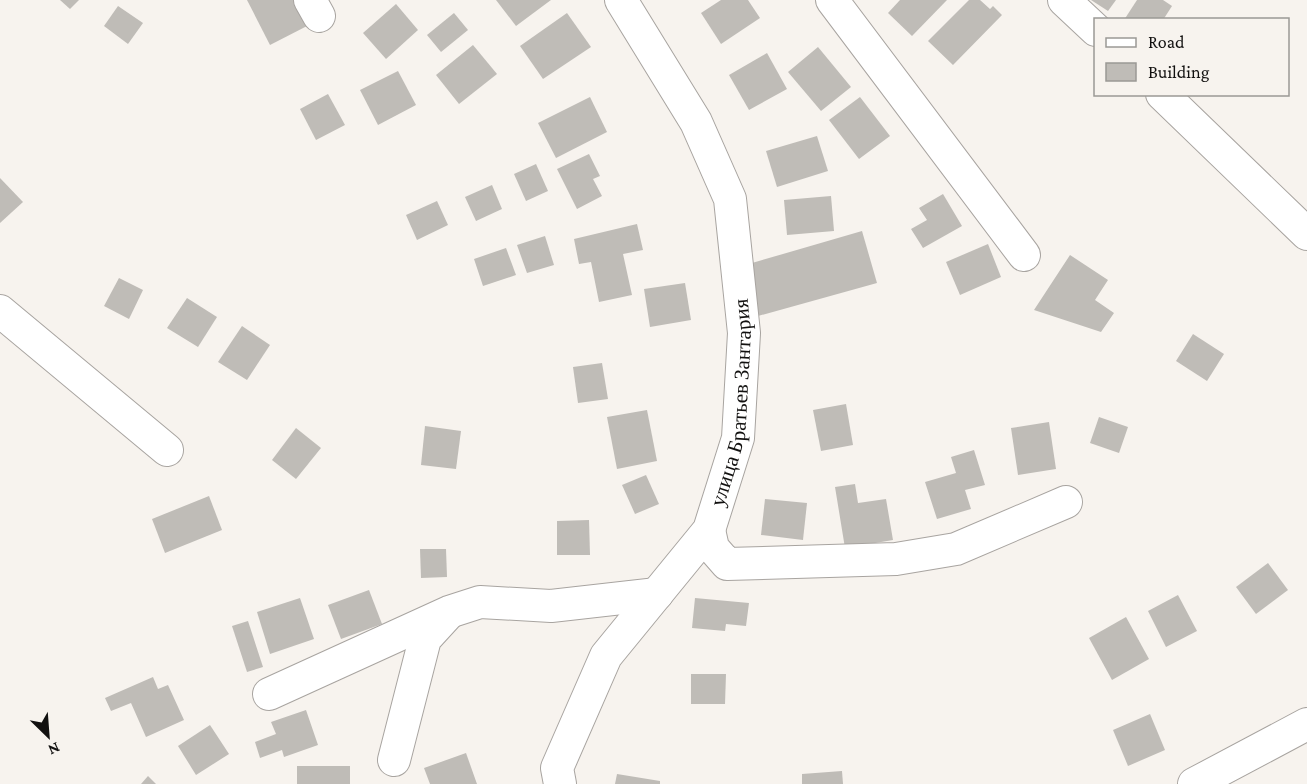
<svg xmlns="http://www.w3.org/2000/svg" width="1307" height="784" font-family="'Crimson Pro',serif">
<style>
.building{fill:#bfbcb7}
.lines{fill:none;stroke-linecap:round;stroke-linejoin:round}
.minor-casing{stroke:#a8a4a0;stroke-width:34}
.minor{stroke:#fff;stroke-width:32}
.labels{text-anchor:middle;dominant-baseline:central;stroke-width:6;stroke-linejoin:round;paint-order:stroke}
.street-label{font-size:21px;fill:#121110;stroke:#f7f3ee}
</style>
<rect width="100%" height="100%" fill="#f7f3ee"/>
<g class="building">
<polygon points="60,0 79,0 70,9"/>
<polygon points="247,0 296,0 309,25 270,45"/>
<polygon points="496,0 551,0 516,26"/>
<polygon points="721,0 748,0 760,18 721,44 701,13"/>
<polygon points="900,0 947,0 912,36 888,13"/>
<polygon points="969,0 980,0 990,9 993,6 1002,15 953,65 928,41"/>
<polygon points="1091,0 1116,0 1108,11"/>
<polygon points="1137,0 1163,0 1172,6 1163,20 1124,20"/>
<polygon points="396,4 418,30 386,59 363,33"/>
<polygon points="118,6 143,23 128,44 104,26"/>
<polygon points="454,13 468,30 441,52 427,35"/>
<polygon points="567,13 591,47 543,79 520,46"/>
<polygon points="473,45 497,74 459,104 436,75"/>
<polygon points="818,47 851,87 821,111 788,72"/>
<polygon points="767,53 787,89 749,110 729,75"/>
<polygon points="398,71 416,105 378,125 360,90"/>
<polygon points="328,94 345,125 316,140 300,109"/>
<polygon points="590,97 607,132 556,158 538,123"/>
<polygon points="860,97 890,136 859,159 829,120"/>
<polygon points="817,136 828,171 777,187 766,151"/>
<polygon points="589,154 600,176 593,179 602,196 577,209 557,169"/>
<polygon points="536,164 548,191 526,201 514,174"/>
<polygon points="0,178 23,202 0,223"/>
<polygon points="492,185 502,209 476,221 465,197"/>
<polygon points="943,194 962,226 923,248 911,229 927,220 919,208"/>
<polygon points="831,196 834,231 787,235 784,200"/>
<polygon points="437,201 448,225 417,240 406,215"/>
<polygon points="637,224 643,250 623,254 632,295 599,302 591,262 579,264 574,239"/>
<polygon points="862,231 877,283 758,316 752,263"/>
<polygon points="545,236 554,265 527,273 517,245"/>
<polygon points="988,244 1001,277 960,295 946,262"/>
<polygon points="506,248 516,275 483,286 474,259"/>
<polygon points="1070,255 1108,280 1095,300 1114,313 1101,332 1034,310"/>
<polygon points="119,278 143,290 129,319 104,306"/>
<polygon points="685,283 691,320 650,327 644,289"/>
<polygon points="187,298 217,317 198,347 167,328"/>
<polygon points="242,326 270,345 247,380 218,362"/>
<polygon points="1193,334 1224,354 1207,381 1176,361"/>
<polygon points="602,363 608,399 578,403 573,367"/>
<polygon points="846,404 853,445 821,451 813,410"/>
<polygon points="647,410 657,461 617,469 607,417"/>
<polygon points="1099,417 1128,427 1119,453 1090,443"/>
<polygon points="1049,422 1056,469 1018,475 1011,428"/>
<polygon points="425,426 461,431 456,469 421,465"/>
<polygon points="296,428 321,448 296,479 272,460"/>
<polygon points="974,450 985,485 965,490 971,509 937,519 925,482 956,473 951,457"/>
<polygon points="646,475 659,504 635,514 622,485"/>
<polygon points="855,484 858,503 886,499 893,540 845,548 835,487"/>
<polygon points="209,496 222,530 165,553 152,519"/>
<polygon points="765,499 807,503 803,540 761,535"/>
<polygon points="589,520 590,555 557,555 557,521"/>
<polygon points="420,549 446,549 447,577 421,578"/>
<polygon points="1268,563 1288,590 1256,614 1236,587"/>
<polygon points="369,590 382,624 341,639 328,605"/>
<polygon points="1178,595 1197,631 1166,647 1148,611"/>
<polygon points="300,598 314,639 270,654 257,612"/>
<polygon points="695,598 749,603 746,626 726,624 725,631 692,628"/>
<polygon points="1126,617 1149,659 1112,680 1089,638"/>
<polygon points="248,621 263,667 247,672 232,626"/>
<polygon points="691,674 726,674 725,704 691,704"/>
<polygon points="153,677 158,689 168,685 184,720 146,737 131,703 111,711 105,698"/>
<polygon points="306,710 318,745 284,757 282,750 260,758 255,742 276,734 271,722"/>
<polygon points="1150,714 1165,750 1128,766 1113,730"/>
<polygon points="210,725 229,754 196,775 178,746"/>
<polygon points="466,753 477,784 430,784 424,768"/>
<rect x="297" y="766" width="53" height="18"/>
<polygon points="842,771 843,784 802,784 802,774"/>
<polygon points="617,774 660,781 660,784 615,784"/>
<polygon points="148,776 156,784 141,784"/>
</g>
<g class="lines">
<g class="minor-casing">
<g id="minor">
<polyline points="310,0 319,16"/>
<polyline points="832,0 1024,255"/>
<polyline points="1064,0 1096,30"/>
<polyline points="1162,94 1307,234"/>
<polyline points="0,311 167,450"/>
<polyline points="709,530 713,548 727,564 896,559 956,549 1066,502"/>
<polyline points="269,694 449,612 480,602 551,606 657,594"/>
<polyline points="394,760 425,639 447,615"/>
<path id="s1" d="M560 784 557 768 606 656 709 530 738 438 744 333 730 199 696 122 621 0"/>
<polyline points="1194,784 1307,724"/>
</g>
</g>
<use href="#minor" class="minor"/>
</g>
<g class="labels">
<g class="street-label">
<text stroke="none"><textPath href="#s1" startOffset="432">улица Братьев Зантария</textPath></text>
</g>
</g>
<rect x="1094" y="18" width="195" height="78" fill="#f7f3ee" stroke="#9b9995" stroke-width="1.5"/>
<rect x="1106" y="38" width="30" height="9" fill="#ffffff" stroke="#9b9995" stroke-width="1.5"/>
<text x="1148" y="48" font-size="18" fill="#121110">Road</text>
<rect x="1106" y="63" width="30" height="18" fill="#bfbcb7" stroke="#9b9995" stroke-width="1.5"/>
<text x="1148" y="78" font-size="18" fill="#121110">Building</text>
<g transform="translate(48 736) rotate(155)" stroke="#f7f3ee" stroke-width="4.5" paint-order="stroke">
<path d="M0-4.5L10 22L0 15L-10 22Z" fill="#121110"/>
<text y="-9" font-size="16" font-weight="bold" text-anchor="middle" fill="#121110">N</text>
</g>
</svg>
